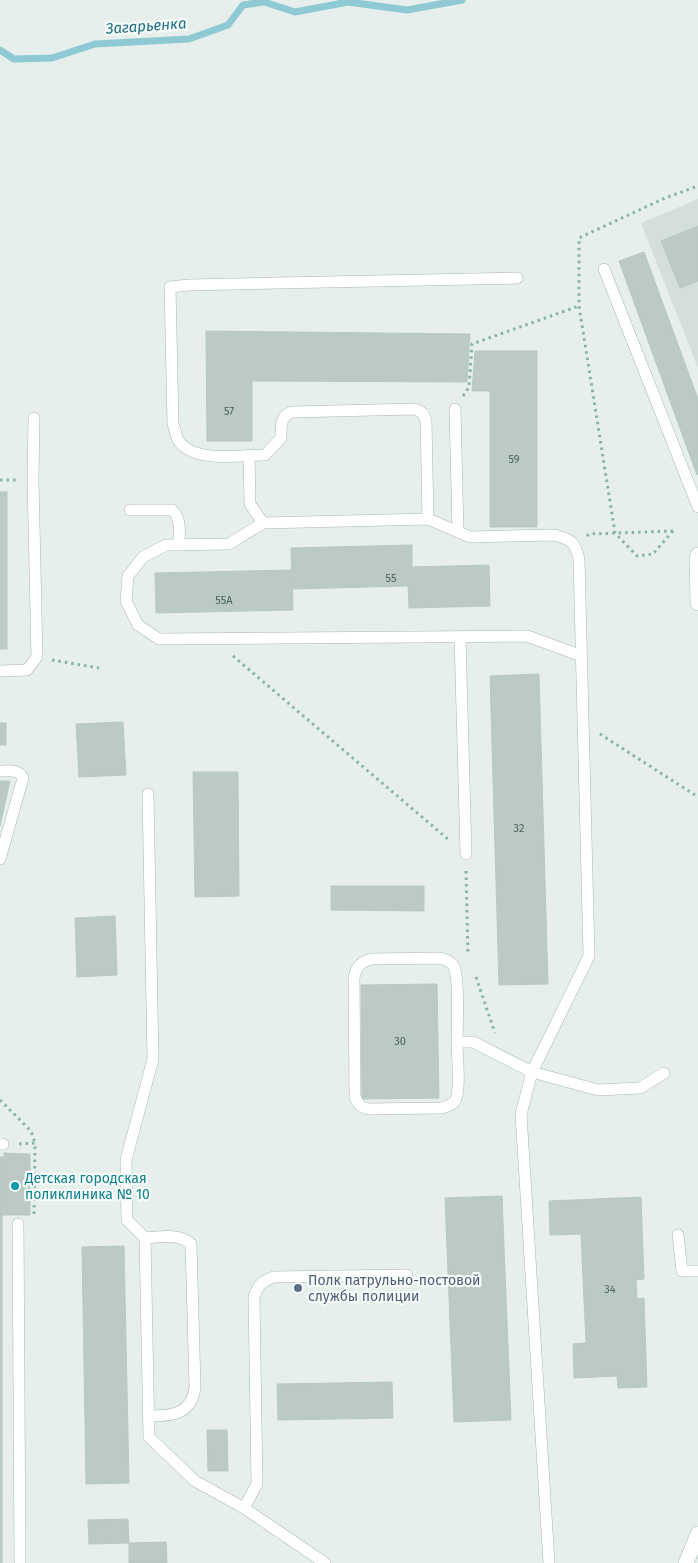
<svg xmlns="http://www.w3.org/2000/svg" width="698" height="1563" font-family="'Fira Sans',sans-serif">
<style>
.built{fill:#d4dfda}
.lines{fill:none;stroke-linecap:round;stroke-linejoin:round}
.stream{stroke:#8ec9d4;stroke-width:7}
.building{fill:#bbcac4;stroke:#b8c9c2}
.service-casing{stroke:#a8b8b2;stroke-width:12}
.secondary-casing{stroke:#a4bbb3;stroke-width:16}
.path{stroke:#86b3a5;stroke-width:3;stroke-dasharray:2.5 4;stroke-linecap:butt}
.service{stroke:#fff;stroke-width:11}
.secondary{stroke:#fff;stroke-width:15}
.culture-dot{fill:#0f9aa8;stroke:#f7fbf9;stroke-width:2}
.service-dot{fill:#5c6f8a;stroke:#f7fbf9;stroke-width:2}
.labels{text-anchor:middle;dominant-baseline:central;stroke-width:4.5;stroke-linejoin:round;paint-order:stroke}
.number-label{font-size:11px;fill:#4a645c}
.culture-label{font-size:14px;fill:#0d838f;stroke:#f7fbf9;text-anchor:start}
.service-label{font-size:14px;fill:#4e5e75;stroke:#f7fbf9;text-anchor:start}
.water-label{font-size:15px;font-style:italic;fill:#1c6f80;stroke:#f7fbf9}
</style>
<rect width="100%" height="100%" fill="#e6efeb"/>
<polygon class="built" points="698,199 698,368 641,223"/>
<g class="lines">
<polyline class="stream" points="0,50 14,59 52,58 95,44 189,39 228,25 243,5 264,2 295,12 348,2 407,10 462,0"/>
</g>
<g class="building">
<polygon points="698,226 698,281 680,288 661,241"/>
<polygon points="644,252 698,399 698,474 697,475 619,261"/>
<polygon points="206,331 470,334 467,382 252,381 252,441 207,441"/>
<polygon points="475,351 537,351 537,527 490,527 490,391 472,391"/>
<rect x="0" y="492" width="7" height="157"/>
<polygon points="412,545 412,567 489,565 490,606 409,608 408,586 292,589 291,548"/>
<polygon points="292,570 293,610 156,613 155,573"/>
<polygon points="539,674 548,984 499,985 490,676"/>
<polygon points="123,722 126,775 79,777 76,724"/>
<rect x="0" y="723" width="6" height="22"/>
<polygon points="193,772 238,772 239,896 195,897"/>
<polygon points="0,781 10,781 0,826"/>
<polygon points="331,886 424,886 424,911 331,910"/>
<polygon points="115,916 117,975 77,977 75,918"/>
<polygon points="437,984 439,1098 362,1099 361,985"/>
<polygon points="4,1153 30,1154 30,1215 0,1215 0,1157 4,1157"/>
<polygon points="502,1196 511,1420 454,1422 445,1198"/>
<polygon points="641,1197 644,1279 636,1280 637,1299 644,1298 647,1387 618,1388 617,1376 574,1378 573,1344 586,1343 581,1234 550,1235 549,1201"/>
<rect x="0" y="1215" width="2" height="348"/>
<polygon points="124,1246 129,1483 86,1484 82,1247"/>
<polygon points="392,1382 393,1418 278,1420 277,1384"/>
<polygon points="207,1430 227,1430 228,1471 208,1471"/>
<polygon points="128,1519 129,1543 89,1544 88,1520"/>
<polygon points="166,1542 167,1563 129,1563 129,1543"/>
</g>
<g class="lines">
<g class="service-casing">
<g id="service">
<polyline points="604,269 698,507"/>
<polyline points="455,409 458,532"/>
<polyline points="249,455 250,504 263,523"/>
<path d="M130 510H172C182 518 179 534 179 545"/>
<path d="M428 519 426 421C424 414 422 411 414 409L292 412C280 416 281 427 281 438L265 455C240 455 194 464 178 440 176 436 175 429 173 424L170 287 189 285 517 278"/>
<polyline points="460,637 466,854"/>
<polyline points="0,671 27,670 37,657 33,480 34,418"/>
<path d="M0 771C9 771 19 769 23 778L0 859"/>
<polyline points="148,794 153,1059 126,1160 127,1220 145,1238 149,1437 195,1481 244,1508 325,1563"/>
<path d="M457 1042C457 1027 460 976 453 965 449 960 444 959 439 958L372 959C360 962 356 967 354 978L355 1097C358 1104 361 1108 369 1109L441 1108C446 1107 451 1106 455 1101 461 1093 457 1054 457 1042H473L532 1072 598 1090 640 1088 664 1073"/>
<polyline points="0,1144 3,1144"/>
<polyline points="18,1224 20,1563"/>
<polyline points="678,1235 682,1271 698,1271"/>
<path d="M145 1238C161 1237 179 1233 191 1244L195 1387C192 1415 171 1416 149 1416"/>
<path d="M244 1508 257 1484 254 1297C258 1285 262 1281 274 1277L407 1275"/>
<path d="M549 1563 521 1114 532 1072 589 956 579 559C575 542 572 540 555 535L470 537 428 519 263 523 229 544 166 545 143 557 128 576 126 601 138 625 159 639 527 636 582 656"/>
</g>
</g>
<g class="secondary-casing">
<g id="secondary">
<polyline points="698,555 697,558 698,603"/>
<polyline points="686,1563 698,1534"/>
</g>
</g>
<g class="path">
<polyline points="463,396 469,387 472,344 579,306"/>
<polyline points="0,480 17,480"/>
<polyline points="673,531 653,554 637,556 615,533 579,306 579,238 665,198 698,186"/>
<polyline points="587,536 589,534 673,531"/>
<polyline points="233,656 449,840"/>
<polyline points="52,660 99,668"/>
<polyline points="600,734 698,797"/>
<polyline points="466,871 468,955"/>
<polyline points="476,977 495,1033"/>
<polyline points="0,1100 31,1131 35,1143"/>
<polyline points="19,1144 35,1143 34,1218"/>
</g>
<use href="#service" class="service"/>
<use href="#secondary" class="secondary"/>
</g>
<circle class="culture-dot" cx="15" cy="1186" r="5"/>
<circle class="service-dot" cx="298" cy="1288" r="5"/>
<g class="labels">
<g class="number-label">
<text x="229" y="411">57</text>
<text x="514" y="459">59</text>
<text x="391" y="578">55</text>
<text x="224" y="600">55А</text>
<text x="519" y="828">32</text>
<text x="400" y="1041">30</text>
<text x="610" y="1289">34</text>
</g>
<g class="culture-label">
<text x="25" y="1178">Детская городская<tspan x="25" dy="16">поликлиника № 10</tspan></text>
</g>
<g class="service-label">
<text x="308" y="1280">Полк патрульно-постовой<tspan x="308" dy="16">службы полиции</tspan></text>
</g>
<g class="water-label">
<text transform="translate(146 26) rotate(-4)">Загарьенка</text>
</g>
</g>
</svg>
